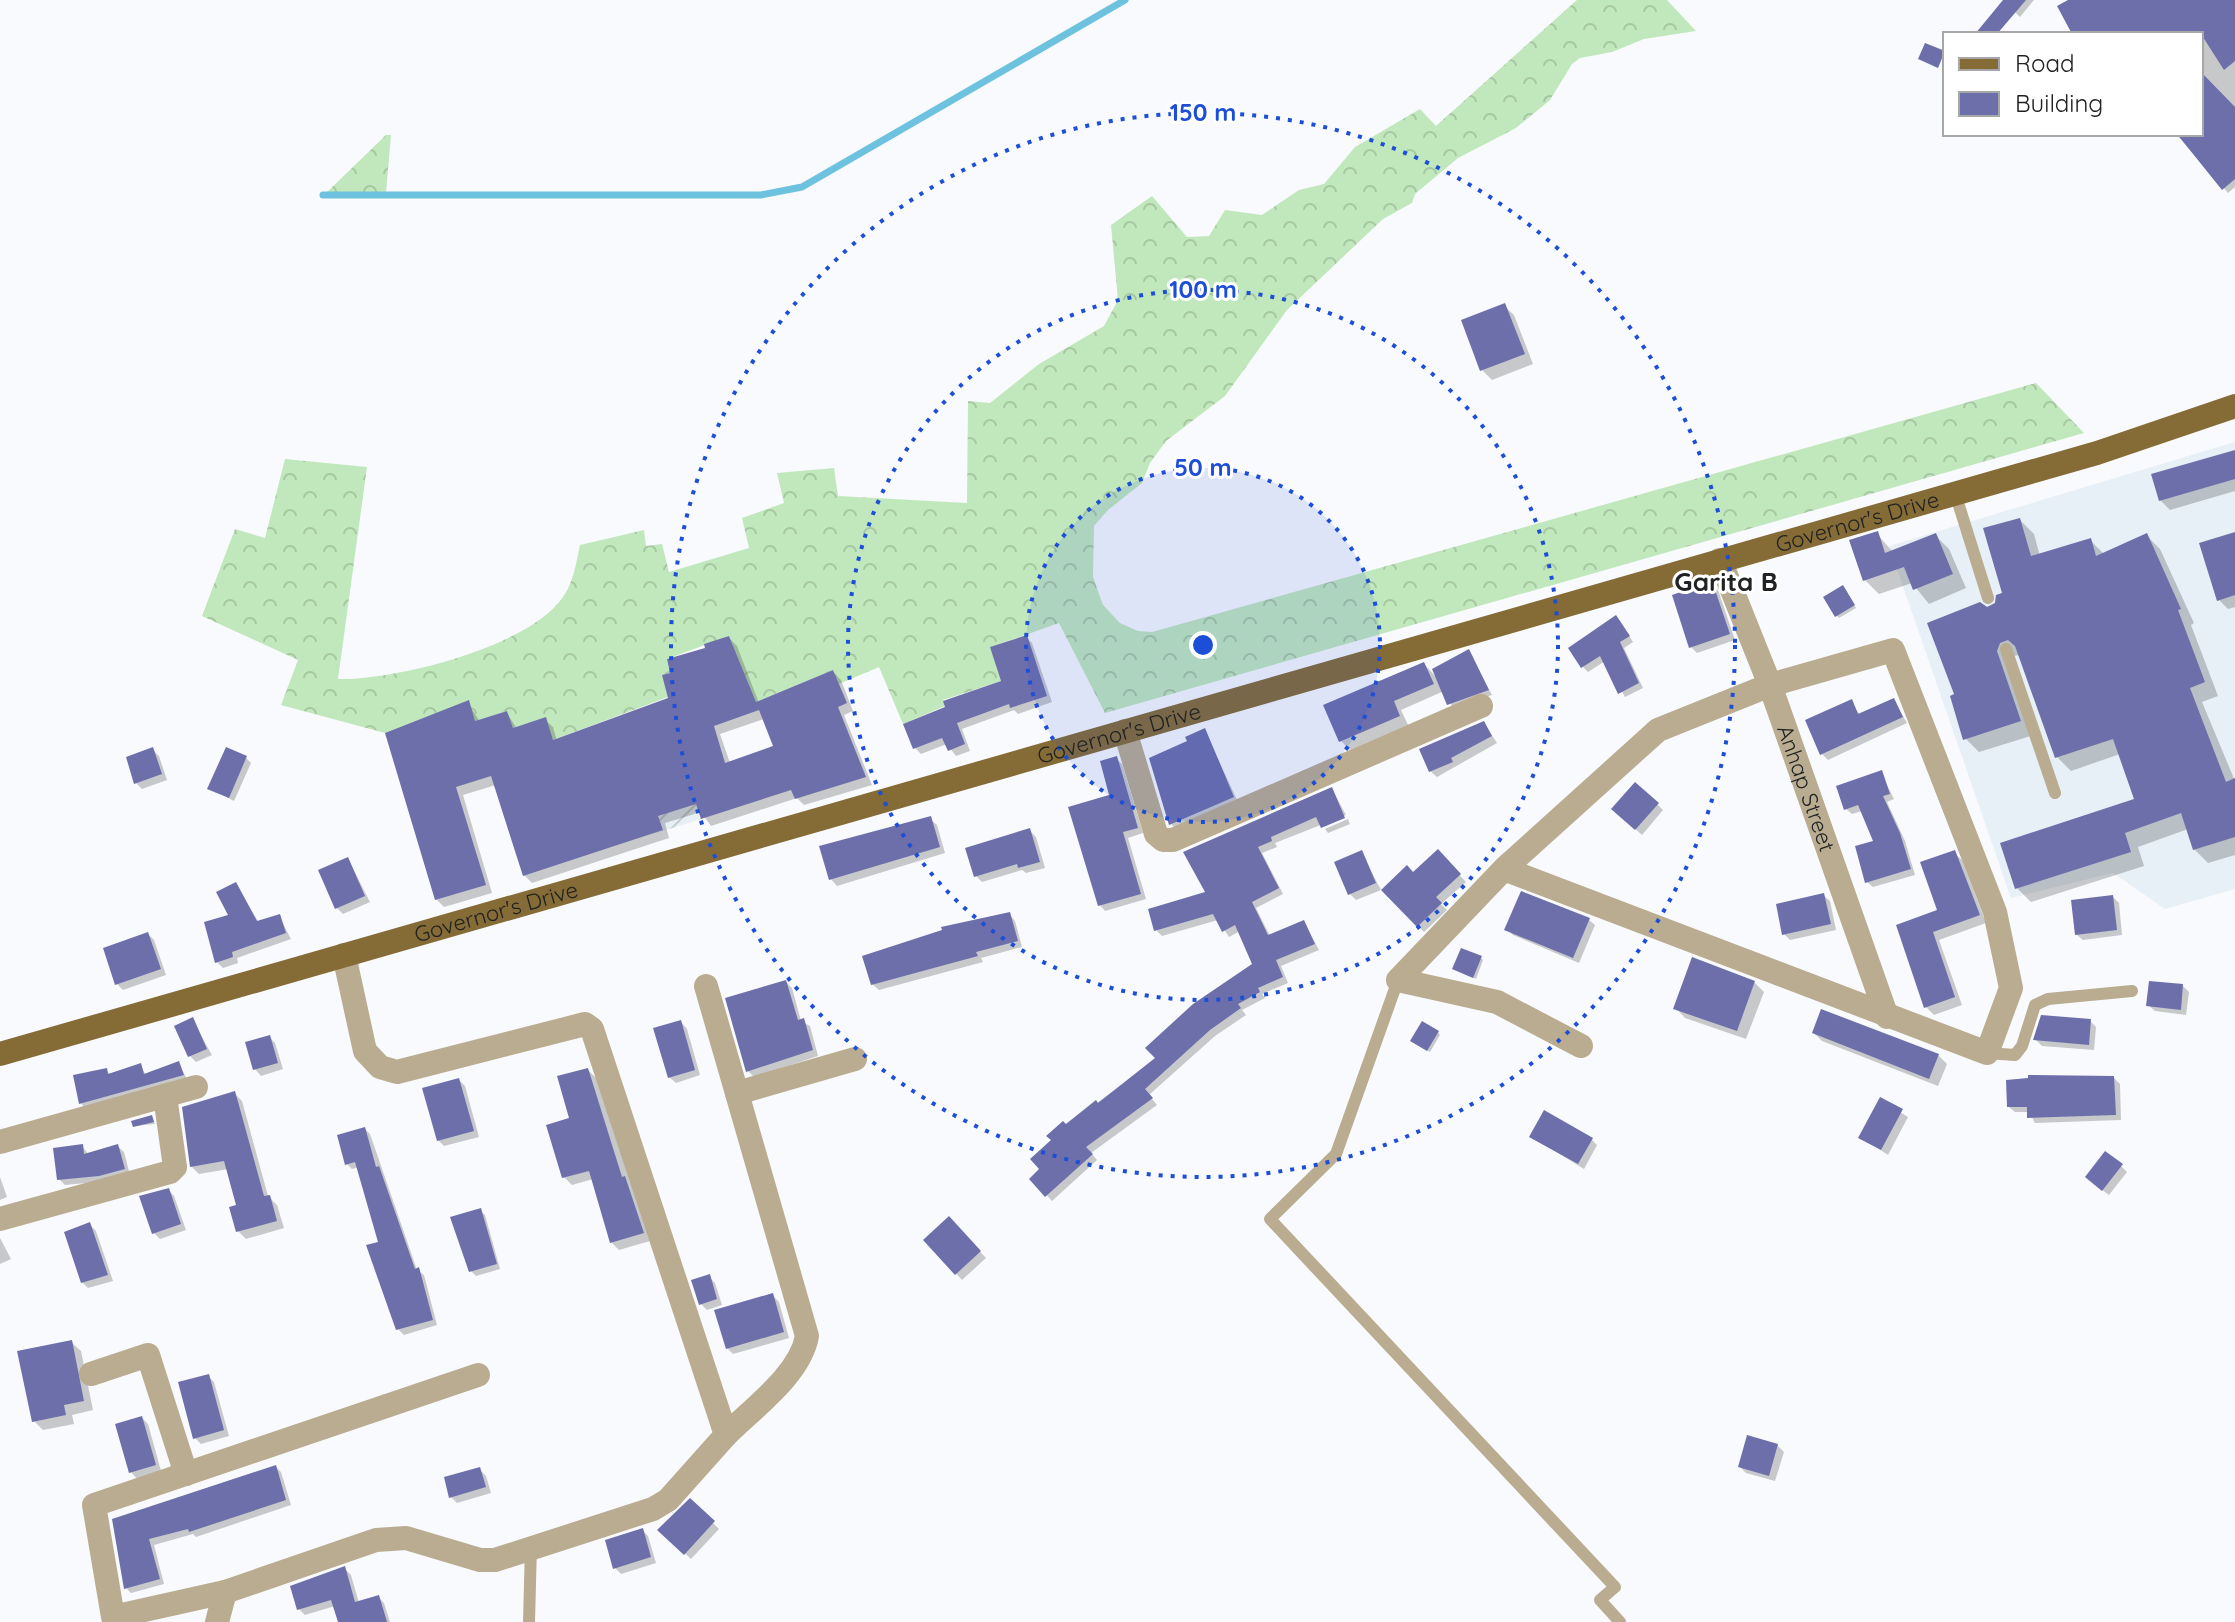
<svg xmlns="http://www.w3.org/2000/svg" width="2235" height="1622" font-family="Quicksand,sans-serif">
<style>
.built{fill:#e7eff7}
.industrial{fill:url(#industrial-furrows)}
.forest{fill:url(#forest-crowns)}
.shadow{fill:#0003;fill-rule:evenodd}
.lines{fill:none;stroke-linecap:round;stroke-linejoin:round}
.stream{stroke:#6dc2df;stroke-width:7}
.building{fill:#6d6fab;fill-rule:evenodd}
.lane{stroke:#baac90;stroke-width:12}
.street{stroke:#baac90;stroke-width:24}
.primary{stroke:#856b36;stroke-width:24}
.ring{fill:none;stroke:#1d4ed8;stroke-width:4;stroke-dasharray:4 8}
.labels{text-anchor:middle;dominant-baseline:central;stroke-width:6;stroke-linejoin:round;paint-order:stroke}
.street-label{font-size:22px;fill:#212223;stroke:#fff}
.quarter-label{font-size:26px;font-weight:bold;fill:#212223;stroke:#fff}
.centre{fill:#1d4ed8;stroke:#fff;stroke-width:4}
.ring-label{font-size:24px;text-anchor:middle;font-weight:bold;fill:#1d4ed8;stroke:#fff;stroke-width:6;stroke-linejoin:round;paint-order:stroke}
</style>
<defs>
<pattern id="industrial-furrows" width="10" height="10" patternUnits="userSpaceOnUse" patternTransform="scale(2)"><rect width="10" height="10" fill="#e7eff7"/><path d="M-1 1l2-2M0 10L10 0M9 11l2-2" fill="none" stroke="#c6cdd3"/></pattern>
<pattern id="forest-crowns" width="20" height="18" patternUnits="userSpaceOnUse" patternTransform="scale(2)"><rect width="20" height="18" fill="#c1e8bc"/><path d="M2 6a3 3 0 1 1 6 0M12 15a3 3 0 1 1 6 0" fill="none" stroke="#a6c7a1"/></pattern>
</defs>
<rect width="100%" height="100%" fill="#f8fafd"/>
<polygon class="built" points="2235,442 2235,889 2165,909 2113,873 2011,898 1889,546"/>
<polygon class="industrial" points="683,762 701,819 650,835 633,779"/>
<g class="forest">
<path d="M1577 0H1667L1696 31 1644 39 1612 52 1580 58 1572 64 1550 100 1516 128 1458 158 1415 194 1412 203 1383 219 1287 310 1225 396 1166 441 1150 463 1142 483 1108 510 1094 526 1093 577 1103 605 1120 623 1138 631 1152 632 2036 383 2084 433 1105 713 1059 623 991 647 1001 681 943 700 945 706 903 724 879 667 839 684 833 670 756 702 729 636 667 659 670 673 663 675 668 697 553 740 546 718 513 728 507 711 475 721 468 701 385 733 281 705 298 660 202 616 235 529 265 538 285 459 367 467 338 679C396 680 529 647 563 597 574 581 576 563 580 545L644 530 646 546 662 544 669 572 749 548 742 518 784 503 777 473 834 468 838 496 967 503 968 401 990 403 1039 364 1104 326 1118 300 1111 225 1152 196 1187 237 1209 236 1225 210 1262 215 1299 190 1324 184 1355 147 1420 109 1436 126Z"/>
<polygon points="386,135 391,135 386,193 326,193"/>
</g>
<g class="shadow">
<polygon points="2008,0 2034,0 2020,17 2005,3"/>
<polygon points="2072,0 2235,0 2235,187 2228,193 2176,134 2201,134 2201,34 2074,34"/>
<polygon points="1504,306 1514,315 1533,364 1492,380 1482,370"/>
<polygon points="2235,454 2235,491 2170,510 2160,500"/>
<polygon points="2020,520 2034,534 2040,556 2091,541 2104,554 2146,535 2160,549 2194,623 2191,625 2218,696 2202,702 2235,781 2235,855 2208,863 2194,849 2188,829 2138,847 2144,866 2031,902 2017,888 2137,801 2120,754 2071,771 2057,757 2020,655 2013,656 2034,735 1979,752 1965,738 1957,695 1980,604 1992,609 2004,594"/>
<polygon points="1877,534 1893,552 1935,535 1949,549 1966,588 1929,604 1912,583 1879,594 1865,580"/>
<polygon points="2235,534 2235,607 2228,609 2219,600"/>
<polygon points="1712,584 1718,590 1735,640 1697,653 1691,647"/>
<polygon points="1845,590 1856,608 1839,618 1837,616"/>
<polygon points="1621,623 1633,642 1624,648 1643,688 1625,697 1605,661 1588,672 1583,667"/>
<polygon points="1026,637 1032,643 1052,702 1018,714 1014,710 962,729 970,751 956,756 947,744 921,754 915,748 1004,682"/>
<path d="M729 638 737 646 759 703 833 672 841 680 853 711 844 715 872 785 804 805 797 798 711 826 701 812 665 823 669 838 532 883 524 875 496 785 463 795 492 893 444 907 436 899 468 703 480 722 507 713 517 729 545 720 553 727 557 741 671 699 708 650ZM764 719 776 747 730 763 720 734Z"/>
<polygon points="1469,652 1492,695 1453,708 1444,691 1401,710 1408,725 1350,750 1341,741 1326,706 1424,664 1438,679"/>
<polygon points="1894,701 1907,723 1828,760 1822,754 1851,702 1861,716"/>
<polygon points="1484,723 1497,743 1437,777 1430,771"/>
<polygon points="1205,731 1238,802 1176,829 1171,824 1190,742"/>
<polygon points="153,750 159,756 167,780 142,789 136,783"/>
<polygon points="246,758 251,763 234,801 210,788"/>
<polygon points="1116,759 1122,764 1143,833 1128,838 1146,899 1105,911 1100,905"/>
<polygon points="1881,773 1894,799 1887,802 1905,841 1915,875 1873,887 1867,882 1876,842 1862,811 1852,814 1846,809"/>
<polygon points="1332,789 1346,815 1275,843 1277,847 1262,853 1283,894 1256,908 1270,936 1304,922 1319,950 1281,966 1288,983 1262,994 1265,998 1242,1010 1246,1015 1215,1036 1149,1095 1157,1105 1091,1153 1097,1160 1052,1201 1032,1179 1042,1169 1066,1126 1158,1058 1255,965 1240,931 1229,937 1218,920 1162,936 1156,930 1208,894 1186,853"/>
<polygon points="1657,804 1663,810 1642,835 1620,815"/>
<polygon points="930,819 937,825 945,853 837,886 831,879"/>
<polygon points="1348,819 1350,824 1328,833 1325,829"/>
<polygon points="1030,831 1036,837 1045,868 1026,873 1022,870 982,882 976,876"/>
<polygon points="1361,852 1381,890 1356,900 1350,894"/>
<polygon points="1438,852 1466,882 1441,904 1447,910 1424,932 1384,890 1413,875"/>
<polygon points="1954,853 1962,860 1986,923 1939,940 1962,1005 1934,1015 1926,1007 1898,927 1940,912"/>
<polygon points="348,859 370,902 343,914 337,908"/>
<polygon points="236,884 259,923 279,916 291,939 237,958 238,963 223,968 217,962 231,916"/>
<polygon points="1823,895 1830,901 1836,930 1790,940 1784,934"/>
<polygon points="2113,897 2119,903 2122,935 2083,940 2076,934"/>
<polygon points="1009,914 1015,921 1022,947 981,958 983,962 879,990 872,984"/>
<polygon points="1588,919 1595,925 1579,963 1513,935 1507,929"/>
<polygon points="148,934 154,940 166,975 123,990 117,984"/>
<polygon points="1481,958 1483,960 1476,979 1454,969"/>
<polygon points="786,982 792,988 801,1021 810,1026 818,1056 754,1077 748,1071"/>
<polygon points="1754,982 1764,992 1746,1039 1685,1018 1676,1008"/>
<polygon points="2183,986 2189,992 2186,1015 2155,1011 2148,1005"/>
<polygon points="192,1020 212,1055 196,1062 190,1056"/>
<polygon points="2090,1021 2096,1027 2094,1050 2042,1046 2036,1040"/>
<polygon points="681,1022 687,1029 700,1075 676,1083 669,1077"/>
<polygon points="1438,1032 1440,1035 1430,1052 1415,1043"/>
<polygon points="1814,1033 1938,1055 1947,1064 1938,1086 1822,1041"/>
<polygon points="269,1037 275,1043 283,1069 261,1076 255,1069"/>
<polygon points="178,1063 187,1079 85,1108 81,1103 106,1070 111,1075 140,1065 146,1075"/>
<polygon points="588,1070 596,1078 650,1241 619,1250 611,1242 593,1179 572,1185 564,1177 572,1119"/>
<polygon points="2114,1078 2120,1084 2121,1120 2035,1123 2029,1112 2015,1112 2009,1107"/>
<polygon points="459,1080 465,1086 479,1137 444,1146 438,1140"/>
<polygon points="234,1093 242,1101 268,1196 277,1205 284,1228 246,1239 238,1231 239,1206 229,1169 199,1174 192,1167"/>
<polygon points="1881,1100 1908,1117 1888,1155 1861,1137"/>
<polygon points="152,1117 155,1124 134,1126"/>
<polygon points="365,1129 370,1134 417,1270 424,1275 437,1325 404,1335 398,1329 380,1243 359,1167 352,1169 347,1164"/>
<polygon points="1532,1137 1591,1139 1597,1145 1584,1169"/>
<polygon points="82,1146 89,1155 117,1146 124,1152 130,1175 106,1181 65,1185 59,1179"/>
<polygon points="2121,1166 2127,1172 2109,1195 2093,1183"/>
<polygon points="0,1177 7,1197 0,1200"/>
<polygon points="168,1190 174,1196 186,1230 160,1239 154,1233"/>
<polygon points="480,1211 485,1215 500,1269 476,1276 471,1271"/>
<polygon points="949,1219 986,1258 962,1280 926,1240"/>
<polygon points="90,1225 96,1231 113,1281 88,1288 82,1282"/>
<polygon points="0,1238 11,1259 0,1264"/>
<polygon points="709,1277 715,1283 722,1305 707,1310 700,1303"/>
<polygon points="772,1295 779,1302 789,1338 733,1354 727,1348"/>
<polygon points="71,1342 81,1351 93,1410 72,1415 74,1424 43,1430 34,1421"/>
<polygon points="208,1376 214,1382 229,1436 201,1444 195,1438"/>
<polygon points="142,1418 148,1424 161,1471 137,1479 131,1472"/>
<polygon points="1777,1445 1784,1452 1775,1481 1746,1473 1740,1467"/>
<polygon points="276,1467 281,1472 291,1505 196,1537 193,1534 154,1545 164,1584 131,1593 126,1588 114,1521"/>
<polygon points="480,1470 486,1476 491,1493 457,1503 451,1497"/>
<polygon points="690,1501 719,1529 691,1559 660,1530"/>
<polygon points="642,1530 648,1536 656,1563 621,1574 615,1568"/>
<polygon points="345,1569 351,1575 359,1603 378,1597 384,1603 390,1622 340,1622 335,1606 305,1615 299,1609"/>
</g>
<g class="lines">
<polyline class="stream" points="323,195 761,195 802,187 1125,0"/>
</g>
<g class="building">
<polygon points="2003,0 2026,0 1997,34 1975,34"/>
<polygon points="2068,0 2235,0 2235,61 2224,70 2201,34 2072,34 2057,6"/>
<polygon points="1925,43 1945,51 1938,68 1918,59"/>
<polygon points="2201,72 2235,107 2235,179 2222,190 2177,134 2201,134"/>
<polygon points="1505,303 1525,354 1480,371 1461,320"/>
<polygon points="2235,450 2235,479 2159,501 2151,474"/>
<polygon points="2020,518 2031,556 2091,538 2096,556 2147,533 2181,609 2178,610 2205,682 2190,688 2226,782 2235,778 2235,837 2193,850 2181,813 2125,833 2131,852 2015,889 2000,843 2134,799 2113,739 2055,758 2015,646 2008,640 2000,643 1997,651 2021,721 1963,740 1950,696 1954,694 1927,623 1980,602 1987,607 1995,603 1996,595 2002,593 1983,528"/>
<polygon points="1878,531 1885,553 1936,533 1953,574 1913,590 1904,567 1863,581 1849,540"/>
<polygon points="2235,532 2235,595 2217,601 2199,543"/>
<polygon points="1712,581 1730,634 1689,648 1672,595"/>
<polygon points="1843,585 1855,605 1835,617 1823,597"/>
<polygon points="1616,615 1630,636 1620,642 1639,683 1618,694 1600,656 1581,668 1568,648"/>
<polygon points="1027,635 1047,696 1010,708 1009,704 957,723 965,744 948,751 942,738 913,749 903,724 945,707 943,701 1001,681 990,647"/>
<path d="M729 636 756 702 833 670 847 703 838 707 866 777 795 799 791 790 701 819 696 804 658 816 663 830 523 876 491 776 456 787 486 885 435 900 385 733 469 700 475 721 507 711 513 728 546 717 553 740 668 698 662 675 670 673 667 659 705 648 704 644ZM759 710 773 746 725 763 714 726Z"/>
<polygon points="1469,649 1489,690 1447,705 1432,669"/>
<polygon points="1424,662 1434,684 1394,701 1400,716 1339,742 1323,705"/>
<polygon points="1894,698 1903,717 1820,755 1805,720 1852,699 1858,714"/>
<polygon points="1484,721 1492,736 1451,758 1453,762 1429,772 1419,749"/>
<polygon points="1205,728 1234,797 1169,825 1149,758 1187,741 1185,737"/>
<polygon points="153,747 162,774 134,784 126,757"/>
<polygon points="226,747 247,756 229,798 207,789"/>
<polygon points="1117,756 1138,828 1123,832 1141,894 1098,906 1068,807 1109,795 1100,761"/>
<polygon points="1882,770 1890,794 1883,796 1900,833 1911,869 1865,883 1855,846 1873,841 1858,805 1844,810 1836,786"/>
<polygon points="1635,782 1659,803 1635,830 1611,809"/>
<polygon points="1332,787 1345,818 1321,828 1316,817 1271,837 1272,841 1258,847 1279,888 1252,902 1268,935 1304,920 1315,944 1276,960 1283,977 1258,988 1260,992 1238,1004 1241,1008 1210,1030 1145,1089 1153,1098 1086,1147 1093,1154 1045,1197 1029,1179 1039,1169 1030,1159 1051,1140 1046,1136 1063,1121 1066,1124 1096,1100 1098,1103 1155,1058 1145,1048 1193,1004 1252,964 1235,925 1222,932 1213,914 1154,931 1148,909 1205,892 1183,852"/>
<polygon points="931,816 940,847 829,880 819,846"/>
<polygon points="1030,828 1040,862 1018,868 1017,864 974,877 965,848"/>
<polygon points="1438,849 1461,874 1436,897 1442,903 1417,927 1381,890 1407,865 1413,872"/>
<polygon points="1362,850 1376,883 1348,895 1334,862"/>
<polygon points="1955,850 1980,915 1933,932 1955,997 1924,1008 1896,925 1937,910 1920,862"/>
<polygon points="348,857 365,896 335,909 318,870"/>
<polygon points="236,882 257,921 280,914 286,933 232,952 233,957 215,963 204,922 228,915 216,892"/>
<polygon points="1521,891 1590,918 1573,958 1504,930"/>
<polygon points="1824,893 1831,924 1782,935 1776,904"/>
<polygon points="2113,895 2117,930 2075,935 2071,900"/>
<polygon points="1010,912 1018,941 976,952 978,956 871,985 862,956 942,930 941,927"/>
<polygon points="148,932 161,969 115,985 103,948"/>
<polygon points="1461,948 1482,956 1473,978 1452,969"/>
<polygon points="1692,957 1755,981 1737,1031 1673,1009"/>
<polygon points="786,980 798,1020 804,1018 813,1050 746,1072 725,998"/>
<polygon points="2149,981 2183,984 2181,1010 2146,1006"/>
<polygon points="1821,1009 1939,1054 1929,1079 1812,1033"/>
<polygon points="2041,1015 2091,1019 2089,1045 2033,1040"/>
<polygon points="193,1017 207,1049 188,1057 174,1026"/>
<polygon points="681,1020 695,1070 668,1078 653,1028"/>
<polygon points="1422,1021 1439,1031 1427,1051 1410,1041"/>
<polygon points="270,1035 278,1063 253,1070 245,1042"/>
<polygon points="179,1061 184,1075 79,1104 73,1075 107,1068 108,1074 141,1063 144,1074"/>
<polygon points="588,1068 622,1177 625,1176 644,1233 610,1243 589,1171 562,1178 546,1125 569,1118 557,1076"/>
<polygon points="2028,1075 2114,1076 2116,1115 2027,1118 2027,1107 2007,1107 2006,1080 2028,1078"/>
<polygon points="459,1078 474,1131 437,1141 422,1088"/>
<polygon points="235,1091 264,1196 270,1195 277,1221 236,1232 229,1207 236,1205 224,1161 190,1167 182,1107"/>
<polygon points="1880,1097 1903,1109 1881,1150 1858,1138"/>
<polygon points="1544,1110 1593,1138 1578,1164 1529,1137"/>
<polygon points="152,1115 154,1122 133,1127 131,1121"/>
<polygon points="365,1127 376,1167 379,1166 415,1269 419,1267 433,1320 396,1330 366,1245 378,1242 355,1162 345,1165 337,1135"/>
<polygon points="83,1144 84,1154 118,1144 125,1169 99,1176 57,1180 53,1148"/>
<polygon points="2105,1151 2123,1164 2102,1191 2085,1177"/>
<polygon points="169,1188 181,1224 152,1234 139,1196"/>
<polygon points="481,1208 497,1264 469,1272 450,1217"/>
<polygon points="949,1216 981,1251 955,1275 923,1240"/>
<polygon points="90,1222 108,1275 81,1283 64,1232"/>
<polygon points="710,1274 717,1299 699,1305 691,1280"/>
<polygon points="773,1293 784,1332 726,1349 714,1310"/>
<polygon points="72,1340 84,1401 64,1405 66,1415 32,1422 17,1351"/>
<polygon points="209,1374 224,1430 193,1439 178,1382"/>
<polygon points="142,1416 156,1465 129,1473 115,1424"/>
<polygon points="1747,1435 1778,1444 1769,1476 1738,1467"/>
<polygon points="276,1465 286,1500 189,1532 188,1529 149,1539 160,1579 124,1589 112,1519"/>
<polygon points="480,1467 486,1487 449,1498 444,1477"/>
<polygon points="690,1498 715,1521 684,1555 657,1530"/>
<polygon points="643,1528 651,1557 613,1569 605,1540"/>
<polygon points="345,1566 355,1602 379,1595 387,1622 338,1622 331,1600 297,1610 290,1586"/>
</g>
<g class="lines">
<g class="lane">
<polyline points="1955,493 1988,598"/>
<polyline points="2006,649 2055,793"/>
<polyline points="1398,980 1336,1154 1270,1219 1615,1587 1600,1600 1620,1622"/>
<polyline points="1987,1053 2015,1055 2022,1046 2035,1005 2048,999 2132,991"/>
<polyline points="529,1622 531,1545"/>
</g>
<g class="street">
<path id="s1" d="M1720 560 1770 685 1887 1017"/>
<polyline points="1125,731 1156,834 1163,840 1173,840 1481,706"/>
<polyline points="1504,869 1987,1053 2011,988 1995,912 1893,650 1770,685 1658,730 1504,869 1398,980 1497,1002 1581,1046"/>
<polyline points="344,955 365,1051 380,1067 397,1072 585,1024 592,1029 726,1435 668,1500 653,1509 495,1560 480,1560 406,1538 376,1540 225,1592 113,1617 94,1505 478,1375"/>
<path d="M706 986 807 1336C800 1375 753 1408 726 1435"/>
<polyline points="737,1093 855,1059"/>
<polyline points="0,1142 196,1087"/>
<polyline points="0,1219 170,1172 175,1167 165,1096"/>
<polyline points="91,1374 148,1355 186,1474"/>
<polyline points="217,1622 225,1592"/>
</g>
<path class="primary" id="s2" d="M0 1054 2097 453 2235 406"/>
</g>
<circle cx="1203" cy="645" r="177" fill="#1d4ed8" fill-opacity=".12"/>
<g class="ring">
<circle cx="1203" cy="645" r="177"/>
<circle cx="1203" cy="645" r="355"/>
<circle cx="1203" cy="645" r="532"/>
</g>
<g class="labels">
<g class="street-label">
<text stroke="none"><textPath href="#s2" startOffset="1932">Governor's Drive</textPath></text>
<text stroke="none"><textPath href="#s2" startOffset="1164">Governor's Drive</textPath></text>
<text stroke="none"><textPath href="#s1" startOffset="244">Anhap Street</textPath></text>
<text stroke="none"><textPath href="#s2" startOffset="516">Governor's Drive</textPath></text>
</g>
<g class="quarter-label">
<text x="1726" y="581">Garita B</text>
</g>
</g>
<circle cx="1203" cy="645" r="12" class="centre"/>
<g class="ring-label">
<text x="1203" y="121">150 m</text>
<text x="1203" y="298">100 m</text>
<text x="1203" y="476">50 m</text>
</g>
<rect x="1943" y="32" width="260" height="104" fill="#ffffff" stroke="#a6a7a7" stroke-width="2"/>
<rect x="1959" y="58" width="40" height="12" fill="#856b36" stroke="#a6a7a7" stroke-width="2"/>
<text x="2015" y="72" font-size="24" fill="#212223">Road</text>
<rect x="1959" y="92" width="40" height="24" fill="#6d6fab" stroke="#a6a7a7" stroke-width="2"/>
<text x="2015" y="112" font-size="24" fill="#212223">Building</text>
</svg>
